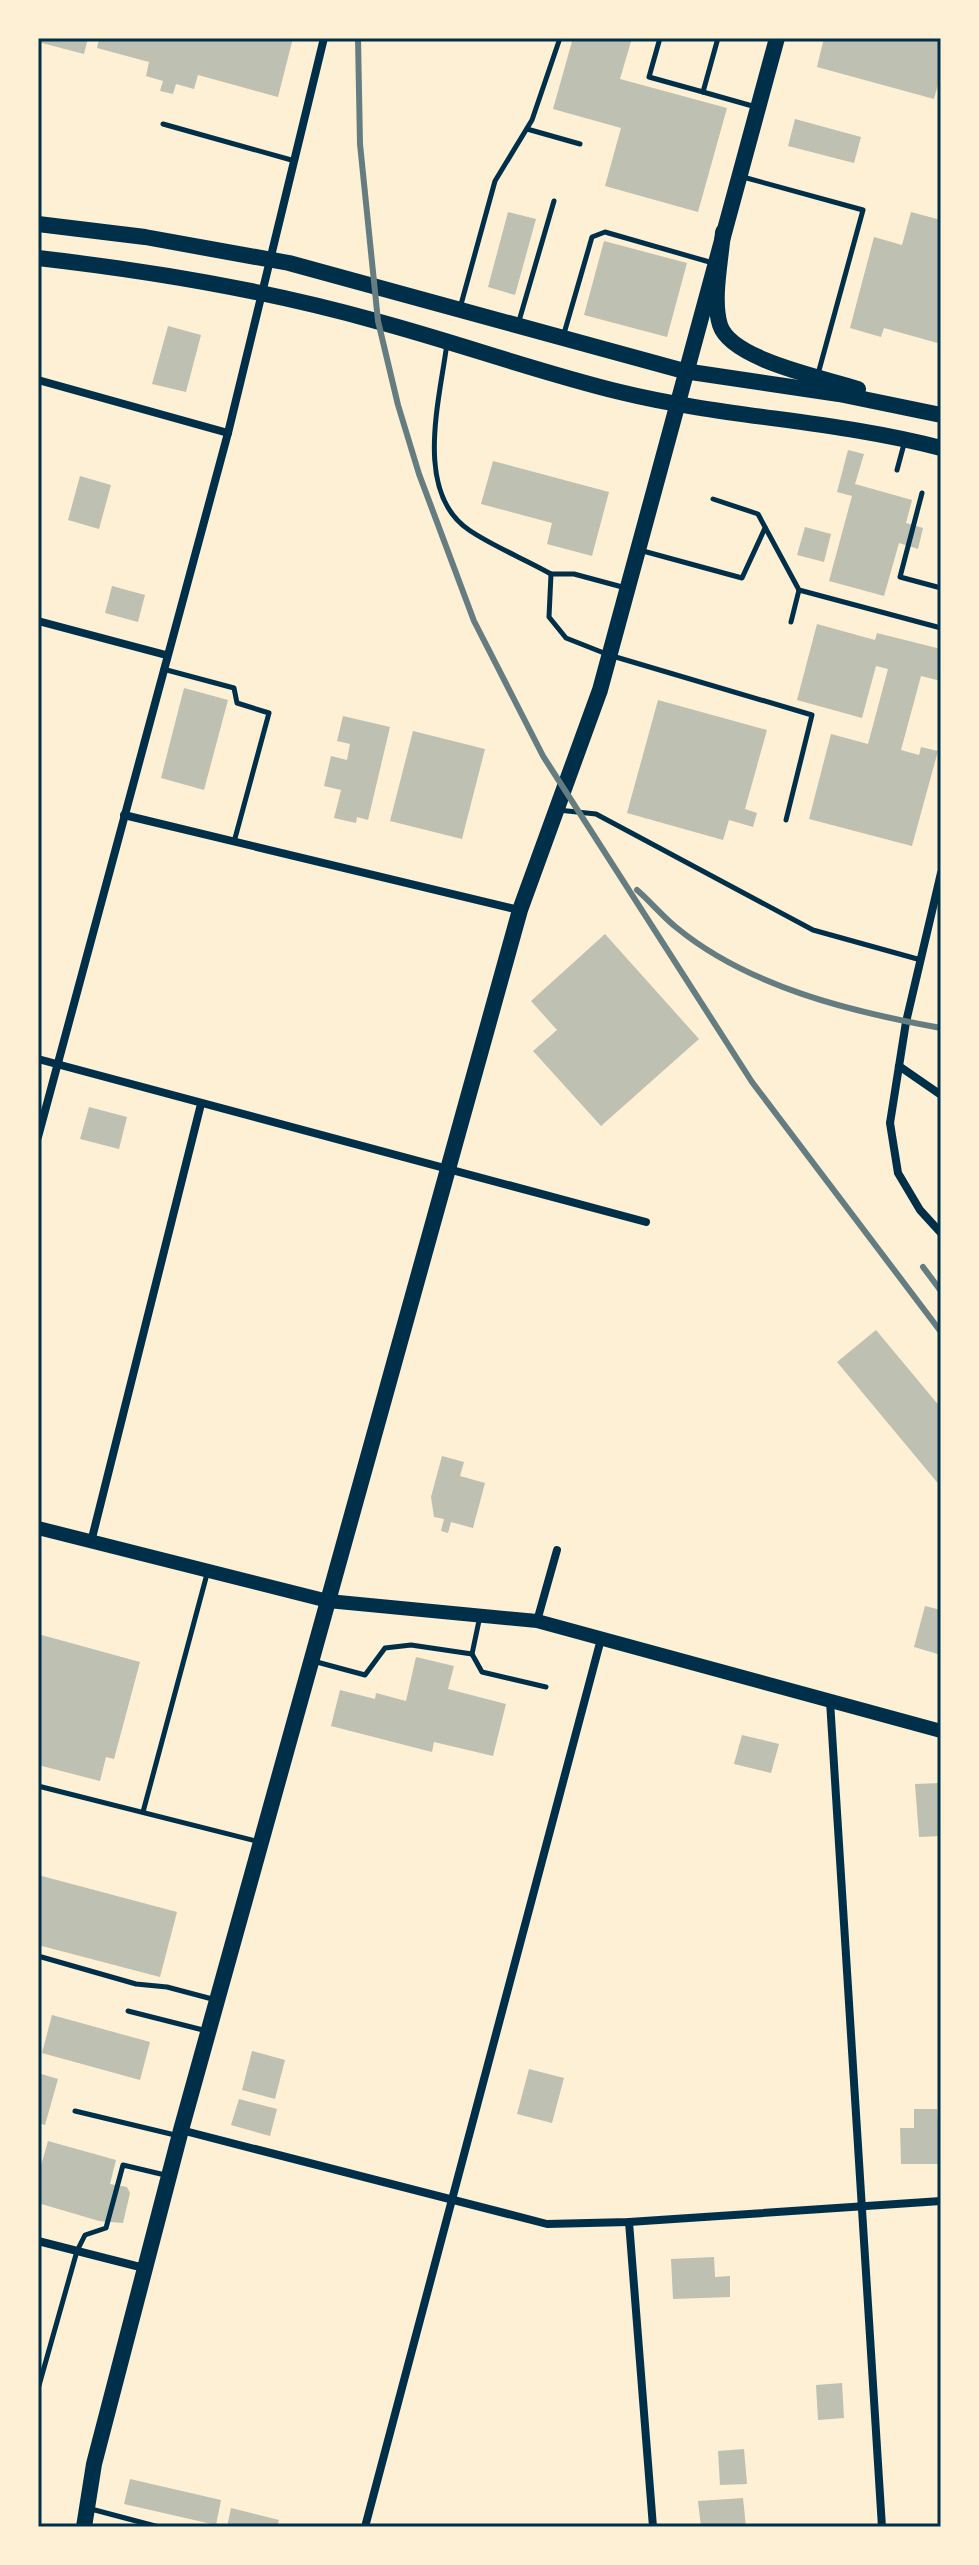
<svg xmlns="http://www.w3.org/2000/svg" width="979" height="2565" font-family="'Exo 2',sans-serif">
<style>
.building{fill:#bec0b2}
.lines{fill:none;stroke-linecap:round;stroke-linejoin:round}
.service{stroke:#003049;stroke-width:5}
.minor{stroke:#003049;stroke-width:8}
.tertiary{stroke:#003049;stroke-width:14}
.secondary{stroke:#003049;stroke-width:16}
.primary{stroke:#003049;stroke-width:16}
.rail{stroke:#657d81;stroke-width:6}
.neatline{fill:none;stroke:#003049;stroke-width:3}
</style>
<rect width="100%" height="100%" fill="#fdf0d5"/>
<g class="building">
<polygon points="38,38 88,38 84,54 38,42"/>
<polygon points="99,38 293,38 278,97 198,75 194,89 176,84 173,94 160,91 163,81 146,76 149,62 97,48"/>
<polygon points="573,38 632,38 620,79 727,108 698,212 605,186 621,128 553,109"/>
<polygon points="824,38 941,40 941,73 934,99 817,67"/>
<polygon points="795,119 861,137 854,163 788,146"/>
<polygon points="508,212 536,219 515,295 488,287"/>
<polygon points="911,212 941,220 941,344 884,328 881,337 850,328 874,237 902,245"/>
<polygon points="604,241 687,263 667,337 584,315"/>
<polygon points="168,326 201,335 186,392 152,384"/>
<polygon points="848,450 864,454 855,484 912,500 906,523 923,528 918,549 899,543 884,596 829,581 852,496 837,492"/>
<polygon points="493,461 609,492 592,556 547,544 552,523 481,504"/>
<polygon points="80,476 111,485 99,529 68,520"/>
<polygon points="805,527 831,534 824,562 797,555"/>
<polygon points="112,586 145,595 138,622 105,613"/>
<polygon points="817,624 875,640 877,633 941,649 941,681 921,676 901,750 919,755 921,747 938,751 912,846 809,819 831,734 868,744 888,669 876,666 862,718 797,700"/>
<polygon points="184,688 228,700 204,790 161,778"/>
<polygon points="658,700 767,730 745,809 757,813 753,827 729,820 723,840 627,813"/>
<polygon points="343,716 390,727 368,820 357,817 356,823 334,818 341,790 324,786 331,756 347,760 350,744 337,741"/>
<polygon points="413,731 485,749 462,839 390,821"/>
<polygon points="605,934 699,1039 601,1126 533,1051 557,1030 531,1001"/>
<polygon points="89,1107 127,1117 119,1149 80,1139"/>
<polygon points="876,1330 941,1408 941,1487 837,1362"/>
<polygon points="442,1456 464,1462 460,1476 485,1483 473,1528 451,1522 448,1533 441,1531 444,1519 434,1517 431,1497"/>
<polygon points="925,1606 941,1610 941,1655 914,1647"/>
<polygon points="38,1634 140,1662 114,1759 106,1757 100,1781 38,1765"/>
<polygon points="416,1657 454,1666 448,1689 506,1704 493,1756 434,1742 432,1752 331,1726 340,1690 375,1699 376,1693 406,1701"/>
<polygon points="742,1735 779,1744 771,1773 734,1764"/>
<polygon points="941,1783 941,1836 919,1837 915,1784"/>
<polygon points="38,1875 177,1912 160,1977 38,1945"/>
<polygon points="52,2015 150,2042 140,2080 42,2053"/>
<polygon points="252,2051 285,2060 275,2099 242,2090"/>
<polygon points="529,2069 564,2078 552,2123 517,2114"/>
<polygon points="38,2073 58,2079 45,2125 38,2123"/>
<polygon points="239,2099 277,2109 270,2136 231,2125"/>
<polygon points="914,2109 937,2109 941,2164 901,2164 900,2128 914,2128"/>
<polygon points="48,2141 116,2160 110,2184 127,2187 130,2193 123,2223 99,2221 38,2203 38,2176"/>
<polygon points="714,2257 715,2277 730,2276 730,2297 673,2299 671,2259"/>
<polygon points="842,2383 844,2418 818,2420 816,2385"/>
<polygon points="744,2449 747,2484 720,2485 718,2451"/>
<polygon points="130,2479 221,2500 216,2525 124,2504"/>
<polygon points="743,2498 746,2527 701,2527 698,2501"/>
<polygon points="231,2508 279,2520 277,2527 227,2527"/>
</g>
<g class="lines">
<g class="service">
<polyline points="660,38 649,77 703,92 718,38"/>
<polyline points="703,92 756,107"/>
<polyline points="163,124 295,161"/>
<polyline points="527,129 580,144"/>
<polyline points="743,177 863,210 818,374"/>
<polyline points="460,308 495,181 532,120 560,38"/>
<polyline points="519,321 554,201"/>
<polyline points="563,337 592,237 605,232 713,263"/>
<path d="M447 343C440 399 413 492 469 530 494 547 525 559 551 574"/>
<polyline points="897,470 904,444"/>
<polyline points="922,493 900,577 941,588"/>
<polyline points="713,499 758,514 799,590 941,628"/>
<polyline points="643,551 742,578 765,528"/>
<polyline points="626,588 574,574 551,574 549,617 566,638 609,655 812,715 786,820"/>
<polyline points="791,622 799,590"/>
<polyline points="163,669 234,688 237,703 269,713 234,842"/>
<polyline points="558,810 596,814 813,930 921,960"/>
<polyline points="472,1654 482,1672 546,1687"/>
<polyline points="313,1661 365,1675 385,1648 411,1645 472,1654 480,1616"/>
<polyline points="38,1786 260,1842"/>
<polyline points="143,1812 207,1574"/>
<polyline points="38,1956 136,1984 167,1987 216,2000"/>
<polyline points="128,2011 207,2031"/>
<polyline points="75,2111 175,2135"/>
<polyline points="38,2389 77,2251 85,2235 106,2228 123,2165 165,2175"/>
<polyline points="91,2509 159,2527"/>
</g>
<g class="minor">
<polyline points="38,380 228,433"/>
<polyline points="38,621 166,655"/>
<polyline points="124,815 519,910"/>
<polyline points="941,873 906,1022 890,1123 898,1173 920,1210 941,1233"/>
<polyline points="38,1059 646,1222"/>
<polyline points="899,1066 941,1095"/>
<polyline points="38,1137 228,433 324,38"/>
<polyline points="91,1542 201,1104"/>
<polyline points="537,1621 557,1550"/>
<polyline points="830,1701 882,2527"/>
<polyline points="181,2130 547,2224 629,2222 941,2201"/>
<polyline points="629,2222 653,2527"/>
<polyline points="38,2241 144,2268"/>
<polyline points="365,2527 601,1639"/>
</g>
<polyline class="tertiary" points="38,1528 328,1601 537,1621 941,1731"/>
<polyline class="secondary" points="84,2527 94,2464 181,2130 520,910 600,690 777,38"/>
<g class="primary">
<polyline points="38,224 145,237 289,263 684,371 839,394 941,415"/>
<path d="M723 232C721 260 712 299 720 325 731 360 825 378 858 389"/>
<path d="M38 258C152 271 266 290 376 321 458 343 538 372 620 392 726 418 835 420 941 448"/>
</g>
<g class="rail">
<polyline points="358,38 360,144 378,321 398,405 419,474 474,621 543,756 752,1082 941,1332"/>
<path d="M637 890C651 902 663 917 677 928 749 987 852 1012 941 1028"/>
<polyline points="923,1267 941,1291"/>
</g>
</g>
<rect width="979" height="2565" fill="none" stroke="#fdf0d5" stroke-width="80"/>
<rect x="40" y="40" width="899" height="2485" class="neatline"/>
</svg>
